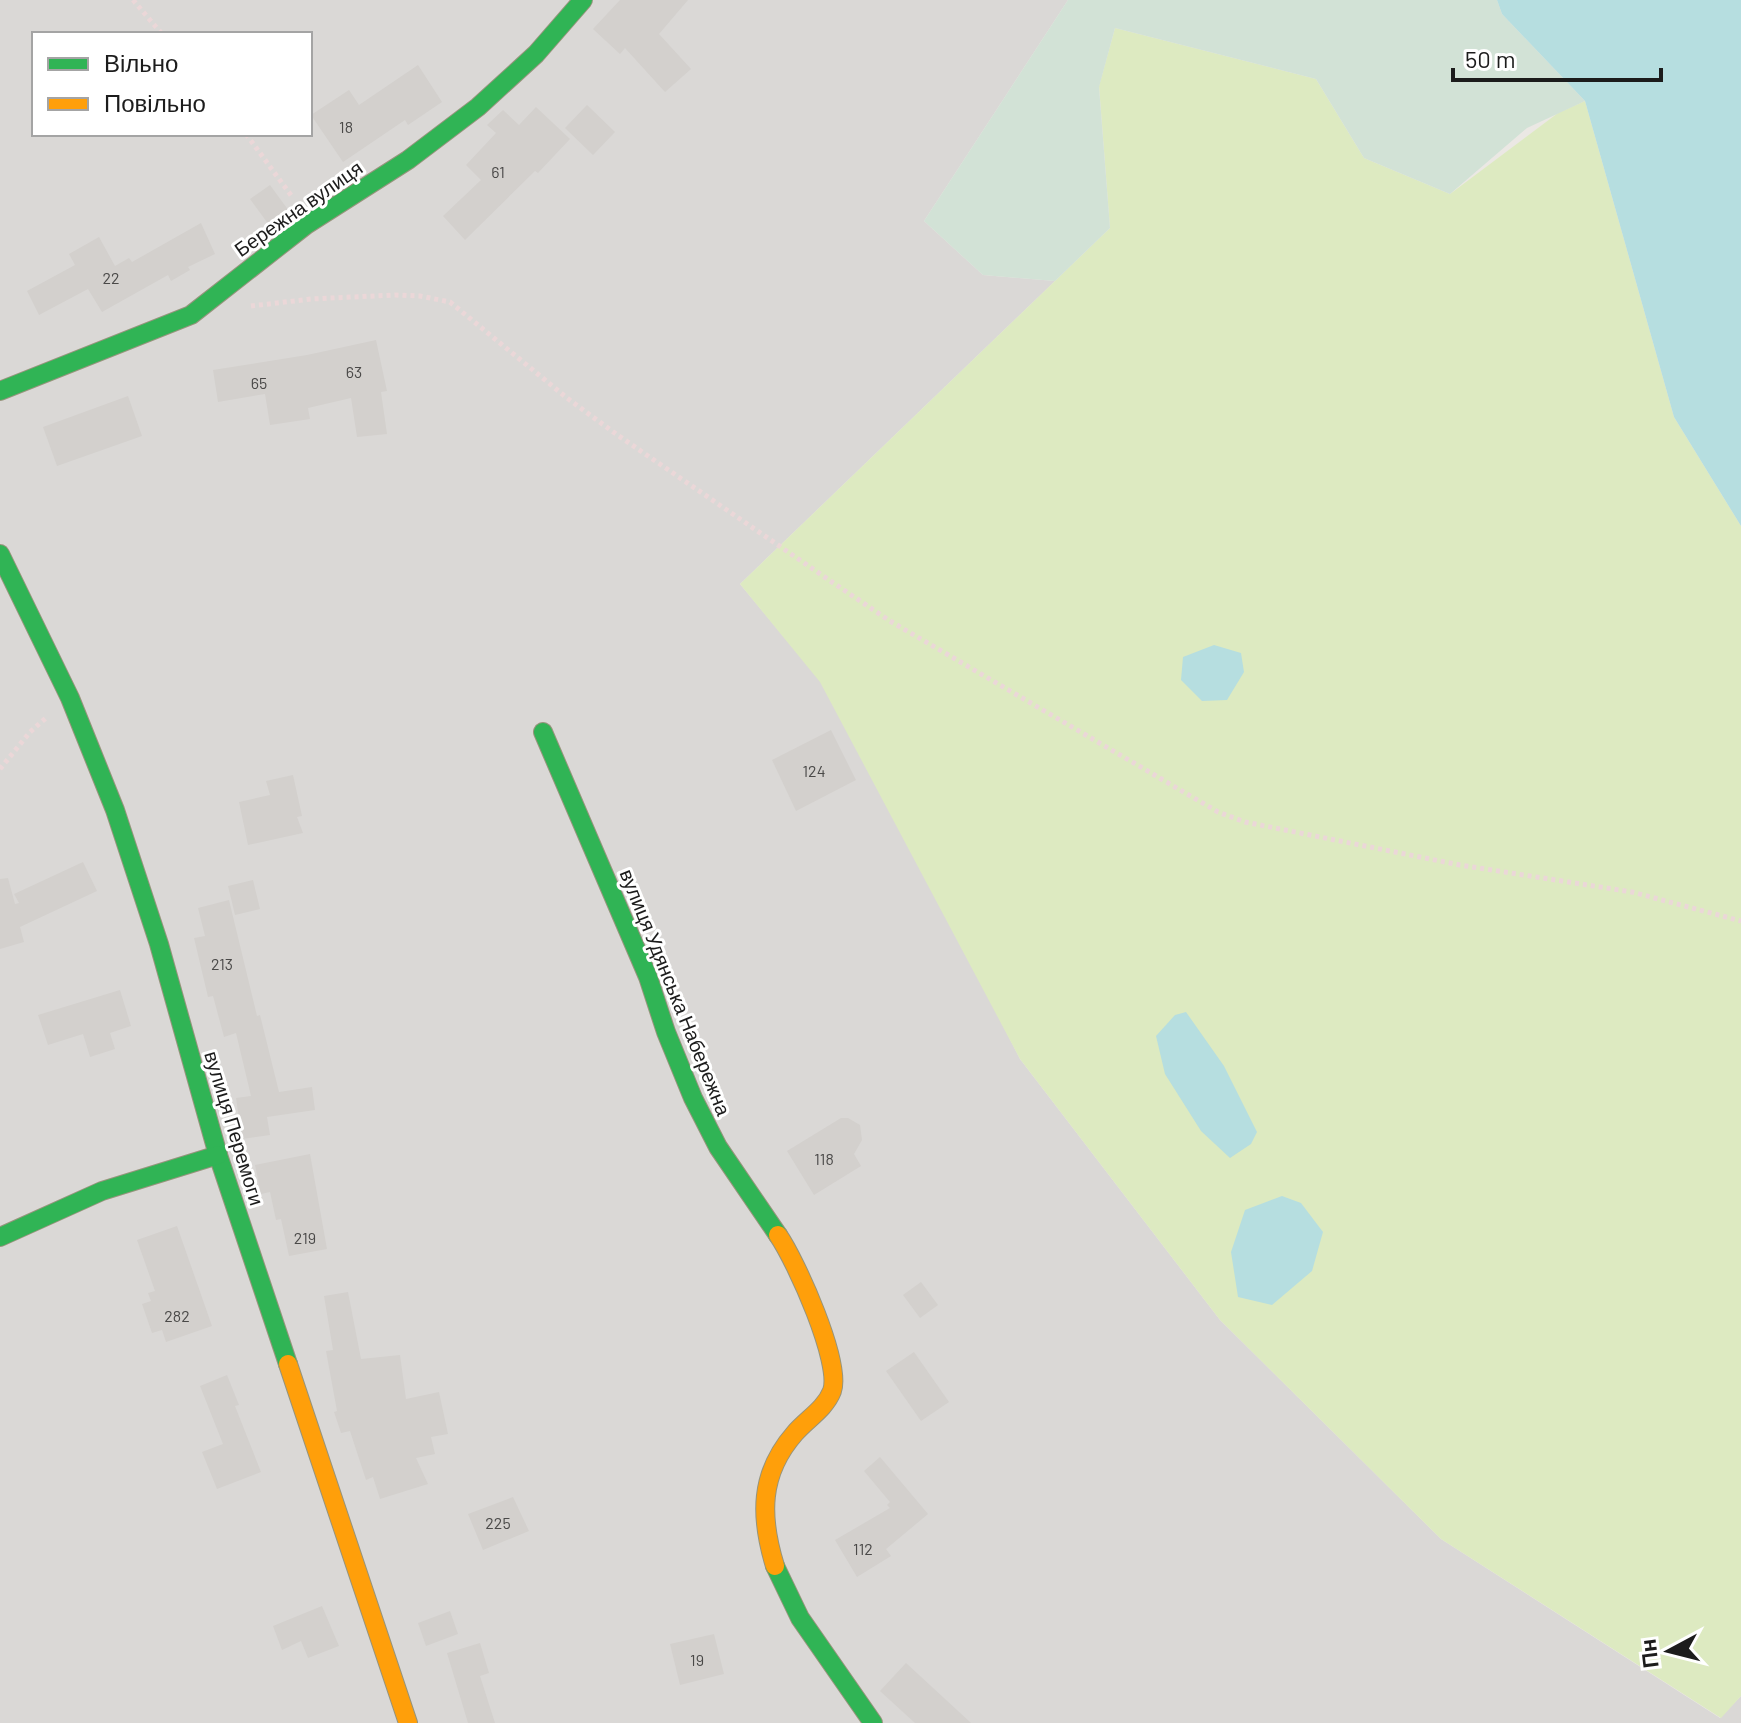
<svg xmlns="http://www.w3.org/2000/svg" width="1741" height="1723" font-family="Barlow,sans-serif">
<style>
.residential{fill:#dad8d6;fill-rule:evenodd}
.grass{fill:#ddeac1}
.wetland{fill:#d2e2d6}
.water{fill:#b6dee0}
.building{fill:#d3d0cd}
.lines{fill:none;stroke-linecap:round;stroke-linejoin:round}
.fast-casing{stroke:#96947c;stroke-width:20}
.slow-casing{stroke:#96947c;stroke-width:20}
.path{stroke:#ebd7d8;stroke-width:5;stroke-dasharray:4 4;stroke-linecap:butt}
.fast{stroke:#30b455;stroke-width:18}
.slow{stroke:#ff9f0a;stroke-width:18}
.labels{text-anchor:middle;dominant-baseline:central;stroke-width:6;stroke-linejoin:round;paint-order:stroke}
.number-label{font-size:16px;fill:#4a4948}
.street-label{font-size:20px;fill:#1c1c1c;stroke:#fff}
</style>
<rect width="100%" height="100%" fill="#ebe8e4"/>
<path class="residential" d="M0 0H1068L924 221 983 275 1055 281 740 584 836 700 1020 1059 1220 1320 1441 1539 1720 1718 1741 1696V1723H0ZM34 34H310V134H34Z"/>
<polygon class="grass" points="1115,28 1316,79 1364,158 1450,194 1558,113 1585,101 1674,417 1741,526 1741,1696 1721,1718 1441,1539 1220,1320 1020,1059 820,682 740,584 1110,228 1099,86"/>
<polygon class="wetland" points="1068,0 1497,0 1502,14 1585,101 1527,128 1450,194 1364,158 1316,79 1115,28 1099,87 1110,228 1055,281 983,275 924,221"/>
<g class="water">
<polygon points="1497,0 1741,0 1741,526 1674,417 1585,101 1502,14"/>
<polygon points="1214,645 1241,653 1244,672 1227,700 1202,701 1181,680 1183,657"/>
<polygon points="1186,1012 1224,1066 1257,1132 1251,1144 1230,1158 1201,1131 1165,1074 1156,1036 1175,1015"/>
<polygon points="1282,1196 1301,1203 1323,1232 1312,1271 1272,1305 1238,1297 1231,1252 1245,1210"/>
</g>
<g class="building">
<polygon points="620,0 688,0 659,34 691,69 665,92 625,48 620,54 593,29"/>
<polygon points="418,65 442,102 408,125 405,120 343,162 311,115 349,90 359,105"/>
<polygon points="587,105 615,132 593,155 565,128"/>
<polygon points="536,107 570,139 538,173 535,171 465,240 443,216 481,180 466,165 496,133 487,125 503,110 519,125"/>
<polygon points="270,185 289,211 269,225 250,199"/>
<polygon points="201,223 215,254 188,267 190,270 171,281 168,275 102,312 88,289 39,315 27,291 75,265 69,254 99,237 115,266 129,258 132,262"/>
<polygon points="376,340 387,391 381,392 387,434 357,437 351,398 308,408 310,419 270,425 265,394 218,402 213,370 307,355"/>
<polygon points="128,396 142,436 57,466 43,427"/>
<polygon points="831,730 856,780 796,811 772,760"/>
<polygon points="293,775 302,816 297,817 303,833 248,845 239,802 270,795 266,781"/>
<polygon points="83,862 97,891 20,927 24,942 0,949 0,879 8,878 15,904 19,903 14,894"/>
<polygon points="253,880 260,909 235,915 228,886"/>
<polygon points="229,900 257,1016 260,1015 279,1092 312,1087 315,1110 267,1117 270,1135 242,1139 236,1098 251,1096 236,1033 224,1037 213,996 208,997 194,938 205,936 198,908"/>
<polygon points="120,990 131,1026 110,1033 115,1049 90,1057 83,1034 48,1045 38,1015"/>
<polygon points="841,1118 848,1118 860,1125 862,1140 854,1154 861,1166 814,1195 787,1151"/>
<polygon points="310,1154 327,1249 289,1256 281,1219 276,1220 270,1192 261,1194 255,1165"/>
<polygon points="177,1226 212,1326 166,1342 162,1330 152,1333 142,1304 151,1301 148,1293 155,1291 137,1240"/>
<polygon points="921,1282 938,1305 920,1318 903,1295"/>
<polygon points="348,1292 361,1359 400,1355 406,1399 439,1392 448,1434 431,1437 435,1454 416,1458 428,1484 380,1499 373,1477 366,1480 350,1431 341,1433 334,1412 337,1411 326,1351 333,1350 324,1296"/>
<polygon points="914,1352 949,1402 921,1421 886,1371"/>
<polygon points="227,1375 239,1405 235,1406 261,1472 217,1489 202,1452 223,1444 200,1386"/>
<polygon points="880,1457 928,1514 886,1549 891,1556 857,1577 835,1540 890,1508 887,1505 890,1502 864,1471"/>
<polygon points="513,1497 529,1531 483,1550 468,1514"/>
<polygon points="322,1606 339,1646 308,1658 301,1641 282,1650 273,1626"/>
<polygon points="450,1611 458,1634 426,1646 418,1623"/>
<polygon points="714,1634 724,1674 680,1685 670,1644"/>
<polygon points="480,1643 489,1673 480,1676 495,1723 468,1723 447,1653"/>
<polygon points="906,1663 971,1723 915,1723 880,1691"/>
</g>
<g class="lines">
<g class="fast-casing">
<g id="fast">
<polyline points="0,391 191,315 306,225 408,160 478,107 536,54 583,0"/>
<polyline points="0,554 70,698 115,810 159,944 218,1155 288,1364"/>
<polyline points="543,732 648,977 666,1032 693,1098 718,1147 778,1235"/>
<polyline points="0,1237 102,1191 218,1155"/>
<polyline points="775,1566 800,1618 873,1723"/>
</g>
</g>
<g class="slow-casing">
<g id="slow">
<polyline points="288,1364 408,1723"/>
<path d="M775 1566C760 1517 759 1474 795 1433 807 1419 825 1409 832 1391 842 1363 796 1261 778 1235"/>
</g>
</g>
<g class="path">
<polyline points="133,0 162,34"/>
<polyline points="246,134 293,198"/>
<polyline points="251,306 311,299 395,295 420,296 450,302 567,398 616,434 829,580 890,621 1218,812 1245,822 1460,865 1632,892 1741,921"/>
<polyline points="0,769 30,732 47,717"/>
</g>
<use href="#fast" class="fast"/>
<use href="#slow" class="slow"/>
</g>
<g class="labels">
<g class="number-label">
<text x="346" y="126">18</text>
<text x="498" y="171">61</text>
<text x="111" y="277">22</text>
<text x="354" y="371">63</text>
<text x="259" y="382">65</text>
<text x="814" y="770">124</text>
<text x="222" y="963">213</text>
<text x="824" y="1158">118</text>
<text x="305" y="1237">219</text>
<text x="177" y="1315">282</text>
<text x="498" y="1522">225</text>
<text x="863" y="1548">112</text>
<text x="697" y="1659">19</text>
</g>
<g class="street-label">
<text transform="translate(298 208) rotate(-35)">Бережна вулиця</text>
<text transform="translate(676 992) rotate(68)">вулиця Удянська Набережна</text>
<text transform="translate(235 1128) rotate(73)">вулиця Перемоги</text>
</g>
</g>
<rect x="32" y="32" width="280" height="104" fill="#ffffff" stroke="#a4a4a4" stroke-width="2"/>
<rect x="48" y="58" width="40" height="12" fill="#30b455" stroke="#a4a4a4" stroke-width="2"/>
<text x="104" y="72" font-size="24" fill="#1c1c1c">Вільно</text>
<rect x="48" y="98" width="40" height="12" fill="#ff9f0a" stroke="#a4a4a4" stroke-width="2"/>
<text x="104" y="112" font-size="24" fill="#1c1c1c">Повільно</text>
<g transform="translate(1669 1651) rotate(263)" stroke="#ffffff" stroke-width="6" paint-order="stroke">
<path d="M0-6L14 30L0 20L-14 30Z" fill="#1c1c1c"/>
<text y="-12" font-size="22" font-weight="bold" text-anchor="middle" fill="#1c1c1c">Пн</text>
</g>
<path d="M1453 68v12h208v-12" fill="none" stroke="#1c1c1c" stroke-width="4"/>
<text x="1465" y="68" font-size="24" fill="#1c1c1c" stroke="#ffffff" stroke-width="6" paint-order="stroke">50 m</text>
</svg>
